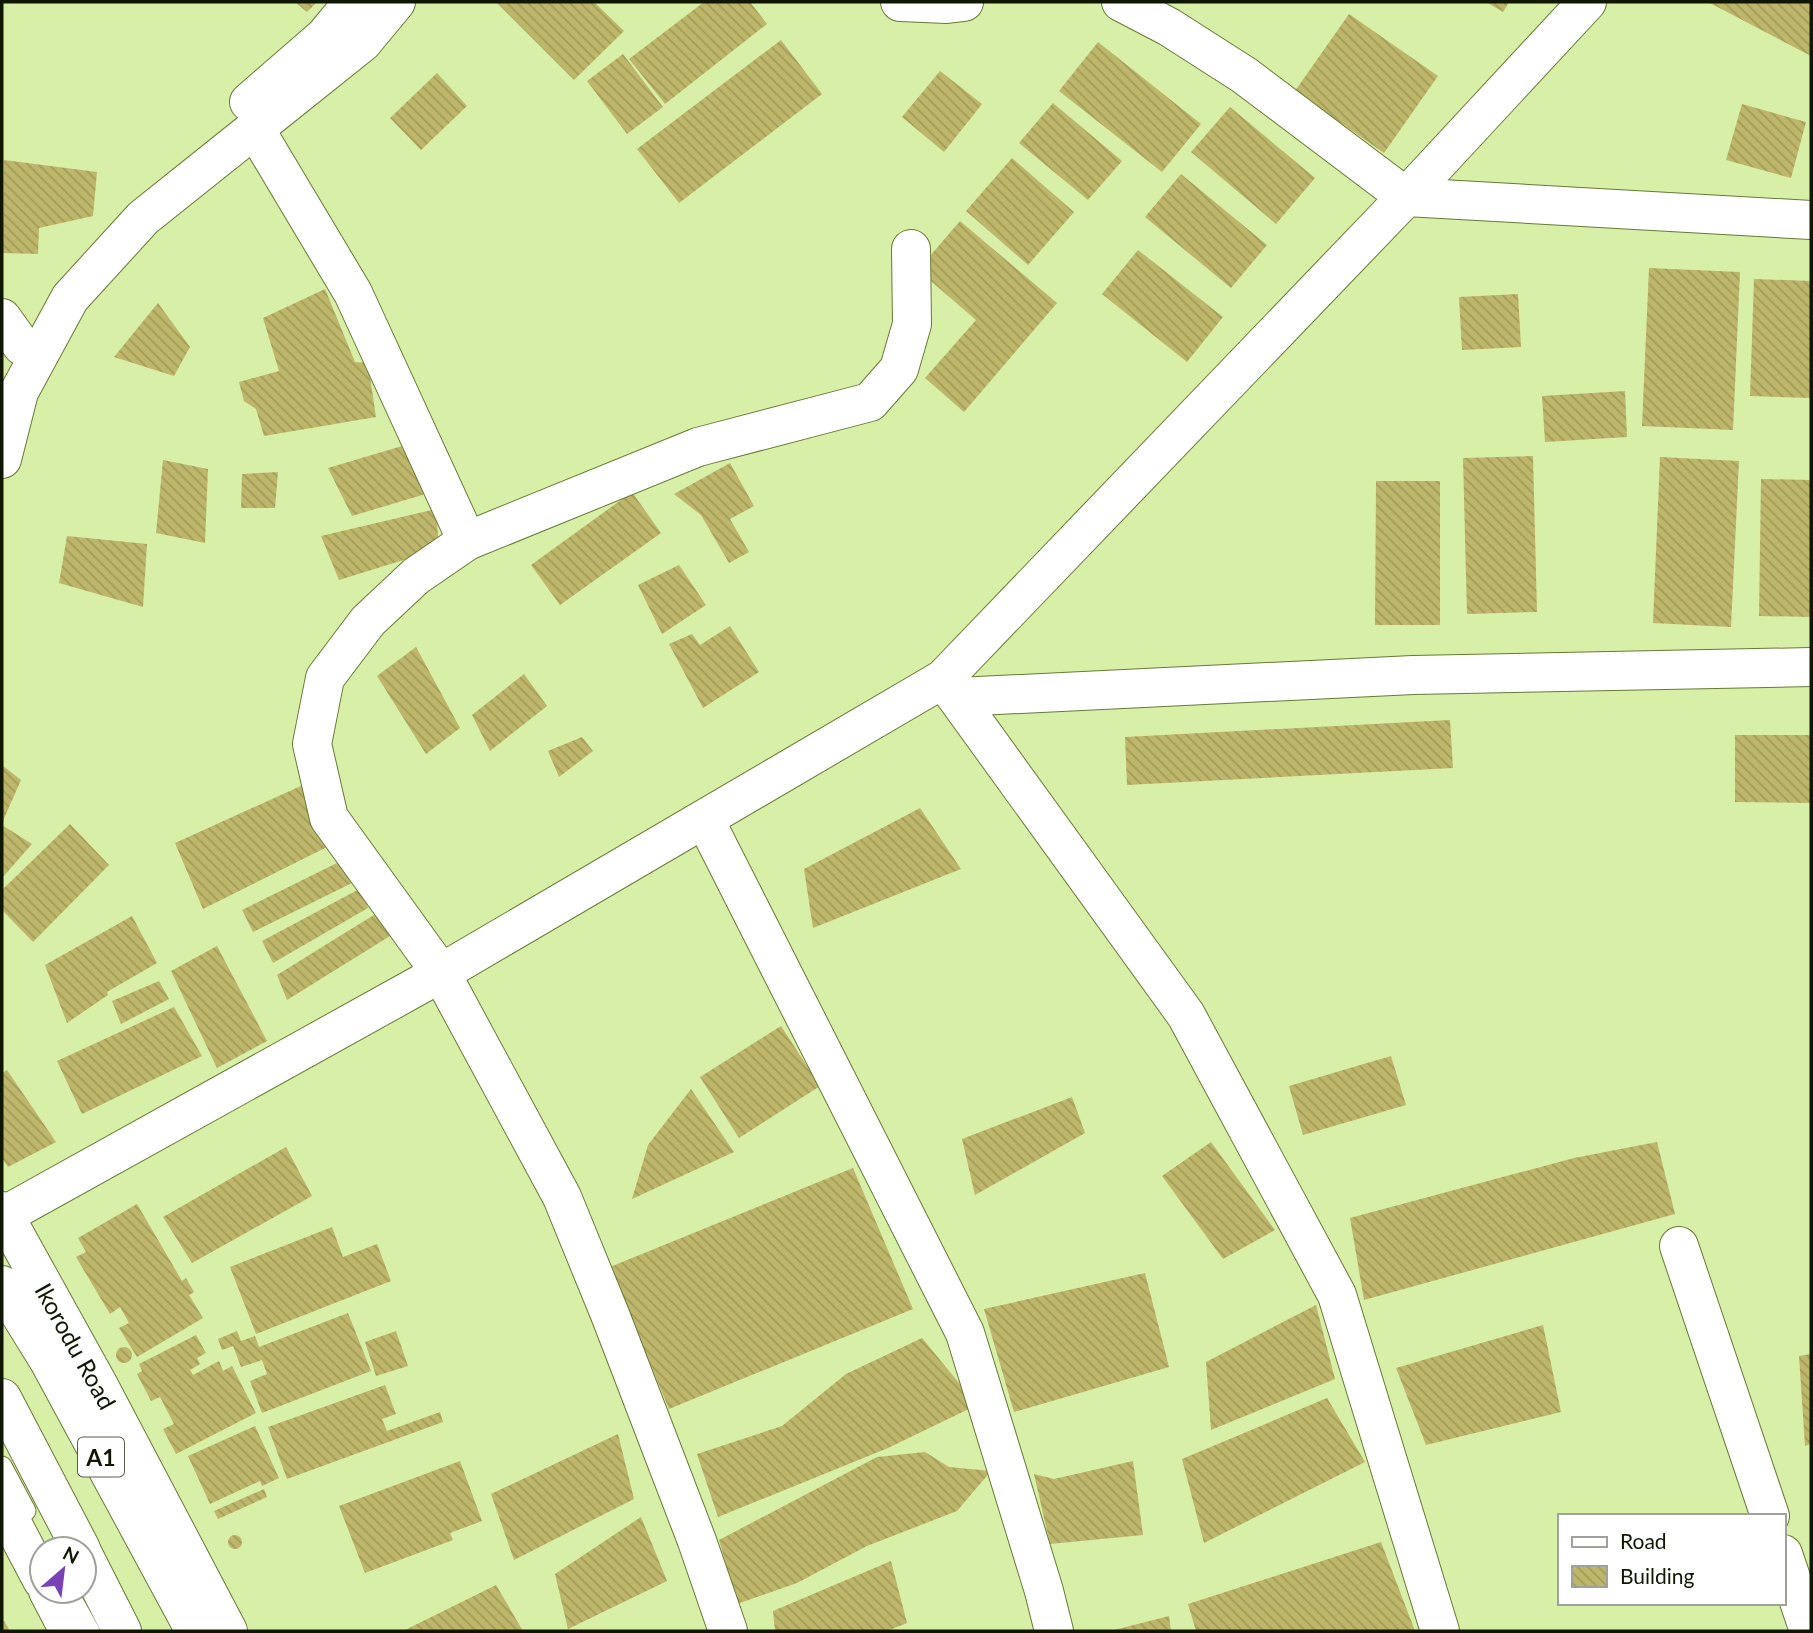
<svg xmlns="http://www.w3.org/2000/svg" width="1813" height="1633" font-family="Lato,sans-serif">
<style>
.building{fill:url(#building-back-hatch)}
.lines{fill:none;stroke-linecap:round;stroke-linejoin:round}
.service-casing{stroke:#677a36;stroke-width:21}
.minor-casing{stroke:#677a36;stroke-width:40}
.tertiary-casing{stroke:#677a36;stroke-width:40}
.motorway-casing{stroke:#677a36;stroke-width:40}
.service{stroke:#fff;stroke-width:19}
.minor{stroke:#fff;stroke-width:38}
.tertiary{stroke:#fff;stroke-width:38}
.motorway{stroke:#fff;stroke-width:38}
.labels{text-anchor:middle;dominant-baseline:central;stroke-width:6;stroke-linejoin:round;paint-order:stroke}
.shield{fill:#fff;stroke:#585d4c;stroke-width:2}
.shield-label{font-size:23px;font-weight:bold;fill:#101700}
.street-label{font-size:24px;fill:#101700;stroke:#fff}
</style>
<defs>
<pattern id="building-back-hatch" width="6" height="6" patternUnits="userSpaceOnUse" patternTransform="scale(1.75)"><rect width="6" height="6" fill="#beb66a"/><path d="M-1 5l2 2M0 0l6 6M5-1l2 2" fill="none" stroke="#a29c5a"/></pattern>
</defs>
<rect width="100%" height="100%" fill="#d8efa7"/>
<g class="building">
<polygon points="295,2 317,2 307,12"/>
<polygon points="496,2 594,2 624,31 574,80"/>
<polygon points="704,2 750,2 767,24 665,104 629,59"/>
<polygon points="1486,2 1509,2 1503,12"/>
<polygon points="1708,2 1811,2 1811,56"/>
<polygon points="1349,14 1438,76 1384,153 1295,91"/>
<polygon points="781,40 822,94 679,203 637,149"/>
<polygon points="1098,42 1201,124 1162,172 1059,91"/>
<polygon points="623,54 663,107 627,134 587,81"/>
<polygon points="940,71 982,104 944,152 902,117"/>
<polygon points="437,73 467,106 421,150 390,118"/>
<polygon points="1053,103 1122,161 1088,200 1019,143"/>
<polygon points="1742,104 1806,122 1791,178 1726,160"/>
<polygon points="1230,107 1315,178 1276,224 1191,152"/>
<polygon points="1012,158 1074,212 1028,265 966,211"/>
<polygon points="4,160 97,172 93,216 39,228 38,254 3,253"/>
<polygon points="1181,174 1267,245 1231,288 1145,217"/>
<polygon points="960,221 1057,303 964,412 925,378 976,320 918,270"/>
<polygon points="1138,250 1223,317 1187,362 1102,294"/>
<polygon points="1649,268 1740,272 1733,430 1642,426"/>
<polygon points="1754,279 1811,281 1811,398 1750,396"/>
<polygon points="325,289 355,362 368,363 376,417 264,436 256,409 244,401 239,382 279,371 263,318"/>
<polygon points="1518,294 1521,347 1462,350 1459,297"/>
<polygon points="158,303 190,347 174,376 114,357"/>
<polygon points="1625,391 1627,437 1545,442 1542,396"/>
<polygon points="402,446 429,493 352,516 328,468"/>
<polygon points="1533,456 1537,612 1467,614 1463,458"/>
<polygon points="1660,457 1739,461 1731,627 1653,623"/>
<polygon points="163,460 208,469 205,543 156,533"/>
<polygon points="730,463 754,506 730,519 749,552 729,563 701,515 674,494"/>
<polygon points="278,472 275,508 241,508 242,474"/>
<polygon points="1761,479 1811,480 1811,617 1759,616"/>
<polygon points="1376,481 1440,481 1440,625 1375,625"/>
<polygon points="632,492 661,533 560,605 531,565"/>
<polygon points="436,509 439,549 339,580 321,536"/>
<polygon points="67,536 147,544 143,607 59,583"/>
<polygon points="679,565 706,605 662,634 638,585"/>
<polygon points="730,626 759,672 703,708 669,644 692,634 700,645"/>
<polygon points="416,647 460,728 426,754 377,676"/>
<polygon points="524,674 547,706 490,751 472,715"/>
<polygon points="1450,720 1453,768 1127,785 1125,737"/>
<polygon points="1735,735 1811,735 1811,803 1735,802"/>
<polygon points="582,737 593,751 559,777 548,751"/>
<polygon points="2,765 21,780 2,823"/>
<polygon points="303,785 331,845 203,909 175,843"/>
<polygon points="920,808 961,869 813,928 804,869"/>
<polygon points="70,824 109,865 33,942 2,910 2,890"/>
<polygon points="2,825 32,844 2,878"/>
<polygon points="343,860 354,882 253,932 242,910"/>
<polygon points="363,887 368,908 273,963 262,941"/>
<polygon points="377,913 390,936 287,1000 277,975"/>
<polygon points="132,916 157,963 107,992 108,995 67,1023 45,965"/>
<polygon points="217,946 267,1041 217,1068 171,971"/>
<polygon points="159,981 169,999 121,1024 112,1001"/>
<polygon points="174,1007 202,1056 82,1114 57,1061"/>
<polygon points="781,1026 820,1086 739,1138 700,1077"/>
<polygon points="1391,1056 1406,1105 1303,1135 1289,1086"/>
<polygon points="7,1070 56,1142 8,1167 2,1158 2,1073"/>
<polygon points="691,1089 734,1152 632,1199 648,1145"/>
<polygon points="1072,1097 1085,1133 975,1195 962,1139"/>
<polygon points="1211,1142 1275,1230 1223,1259 1162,1176"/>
<polygon points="1657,1142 1675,1214 1364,1300 1350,1218 1574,1158"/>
<polygon points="286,1147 312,1196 192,1263 163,1217"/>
<polygon points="853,1168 913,1309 669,1409 610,1267"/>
<polygon points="137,1204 182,1281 186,1278 194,1292 189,1295 203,1318 137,1357 119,1328 129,1323 120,1307 110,1314 76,1257 86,1252 78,1238"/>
<polygon points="332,1227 343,1257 377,1244 391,1281 256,1334 230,1267"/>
<polygon points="1145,1273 1169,1367 1014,1412 984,1309"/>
<polygon points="1316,1305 1335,1379 1211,1430 1206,1362"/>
<polygon points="348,1313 371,1371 262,1413 250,1381 267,1374 262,1360 241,1367 233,1346 222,1350 218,1339 237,1331 241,1341 255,1336 259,1347"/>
<polygon points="1543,1325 1561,1412 1426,1445 1396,1368"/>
<polygon points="396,1331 408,1366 376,1376 365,1342"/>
<polygon points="196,1335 206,1353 197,1358 200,1364 190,1370 193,1375 219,1361 223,1371 232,1366 256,1413 176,1454 163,1429 174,1424 160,1397 151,1401 137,1374 142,1371 139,1364"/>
<polygon points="922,1338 977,1405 888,1448 718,1517 697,1454 782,1426 846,1374"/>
<circle cx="124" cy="1355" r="8"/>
<polygon points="1811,1354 1811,1444 1805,1446 1799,1356"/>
<polygon points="385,1385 396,1414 382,1419 387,1431 440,1412 443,1422 287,1479 268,1427"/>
<polygon points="1327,1398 1365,1462 1204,1543 1182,1459"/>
<polygon points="255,1426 279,1478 262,1486 260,1481 210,1504 188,1456"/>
<polygon points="618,1434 634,1499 514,1560 491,1494"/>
<polygon points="925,1452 949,1467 991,1471 957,1511 867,1546 797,1583 737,1604 719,1540 877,1457"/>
<polygon points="460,1461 482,1521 450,1533 453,1540 365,1573 339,1506"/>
<polygon points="1133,1461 1143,1535 1050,1544 1034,1474 1054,1479"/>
<polygon points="264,1489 267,1497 218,1519 214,1511"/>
<polygon points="641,1517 667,1581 568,1629 555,1574"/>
<circle cx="235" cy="1542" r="7"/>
<polygon points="1381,1542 1415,1631 1196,1631 1188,1604"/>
<polygon points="891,1561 907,1623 887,1631 775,1631 773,1611"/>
<polygon points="496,1585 523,1631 403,1631"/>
<polygon points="1169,1616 1171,1631 1114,1631 1114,1630"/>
<polygon points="4,1621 10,1631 2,1631 2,1622"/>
</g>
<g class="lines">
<g class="service-casing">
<g id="service">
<polyline points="2,1466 26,1511"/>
<polyline points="75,1604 90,1631"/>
</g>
</g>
<g class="minor-casing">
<g id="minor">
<polyline points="900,2 947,4 964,2"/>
<polyline points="1121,2 1169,27 1244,75 1406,197 1811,220"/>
<polyline points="255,129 353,293 467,541"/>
<polyline points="2,318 22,346"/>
<polyline points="943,679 1186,1015 1337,1295 1440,1631"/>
<polyline points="957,697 1413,675 1811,667"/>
<polyline points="705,820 965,1333 1044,1591 1054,1631"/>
<polyline points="5,1215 441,973 943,679 1406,197 1587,2"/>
<polyline points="1679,1246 1770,1516"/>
<polyline points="1783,1554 1809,1631"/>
<polyline points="728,1631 697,1541 611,1317 562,1197 441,973 329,818 312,744 325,678 368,621 416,576 467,541 698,447 870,402 899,369 912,324 911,249"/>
</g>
</g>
<g class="tertiary-casing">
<g id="tertiary">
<polyline points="249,102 325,36 353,2"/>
<polyline points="2,459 19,392 70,298 143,218 362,43 396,2"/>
<polyline points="2,1211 99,1386 228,1631"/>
<polyline points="2,1504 42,1580"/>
<polyline points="48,1591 69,1631"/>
</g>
</g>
<g class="motorway-casing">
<g id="motorway">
<polyline points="2,1285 49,1361 195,1631"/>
<polyline points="2,1398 81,1549"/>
<polyline points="84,1556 122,1631"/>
</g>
</g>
<use href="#service" class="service"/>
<use href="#minor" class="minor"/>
<use href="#tertiary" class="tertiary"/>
<use href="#motorway" class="motorway"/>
</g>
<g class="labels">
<rect class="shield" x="78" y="1437.5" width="46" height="39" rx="5"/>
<g class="shield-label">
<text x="101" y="1457">A1</text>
</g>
<g class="street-label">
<text transform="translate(76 1346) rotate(61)">Ikorodu Road</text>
</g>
</g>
<rect width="1813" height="1633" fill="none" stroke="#101700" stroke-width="7"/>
<rect x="1558" y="1514" width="228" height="91" fill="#ffffff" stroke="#9fa299" stroke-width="2"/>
<rect x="1572" y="1537" width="35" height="10" fill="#ffffff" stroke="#9fa299" stroke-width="2"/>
<text x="1620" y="1549" font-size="21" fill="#101700">Road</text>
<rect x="1572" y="1566" width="35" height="21" fill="url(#building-back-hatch)" stroke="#9fa299" stroke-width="2"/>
<text x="1620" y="1584" font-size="21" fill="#101700">Building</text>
<g transform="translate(63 1570) rotate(28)"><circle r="33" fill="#ffffff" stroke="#9fa299" stroke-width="2"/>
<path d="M0-5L12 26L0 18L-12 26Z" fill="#7b42b8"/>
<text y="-10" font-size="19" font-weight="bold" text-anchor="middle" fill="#101700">N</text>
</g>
</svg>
